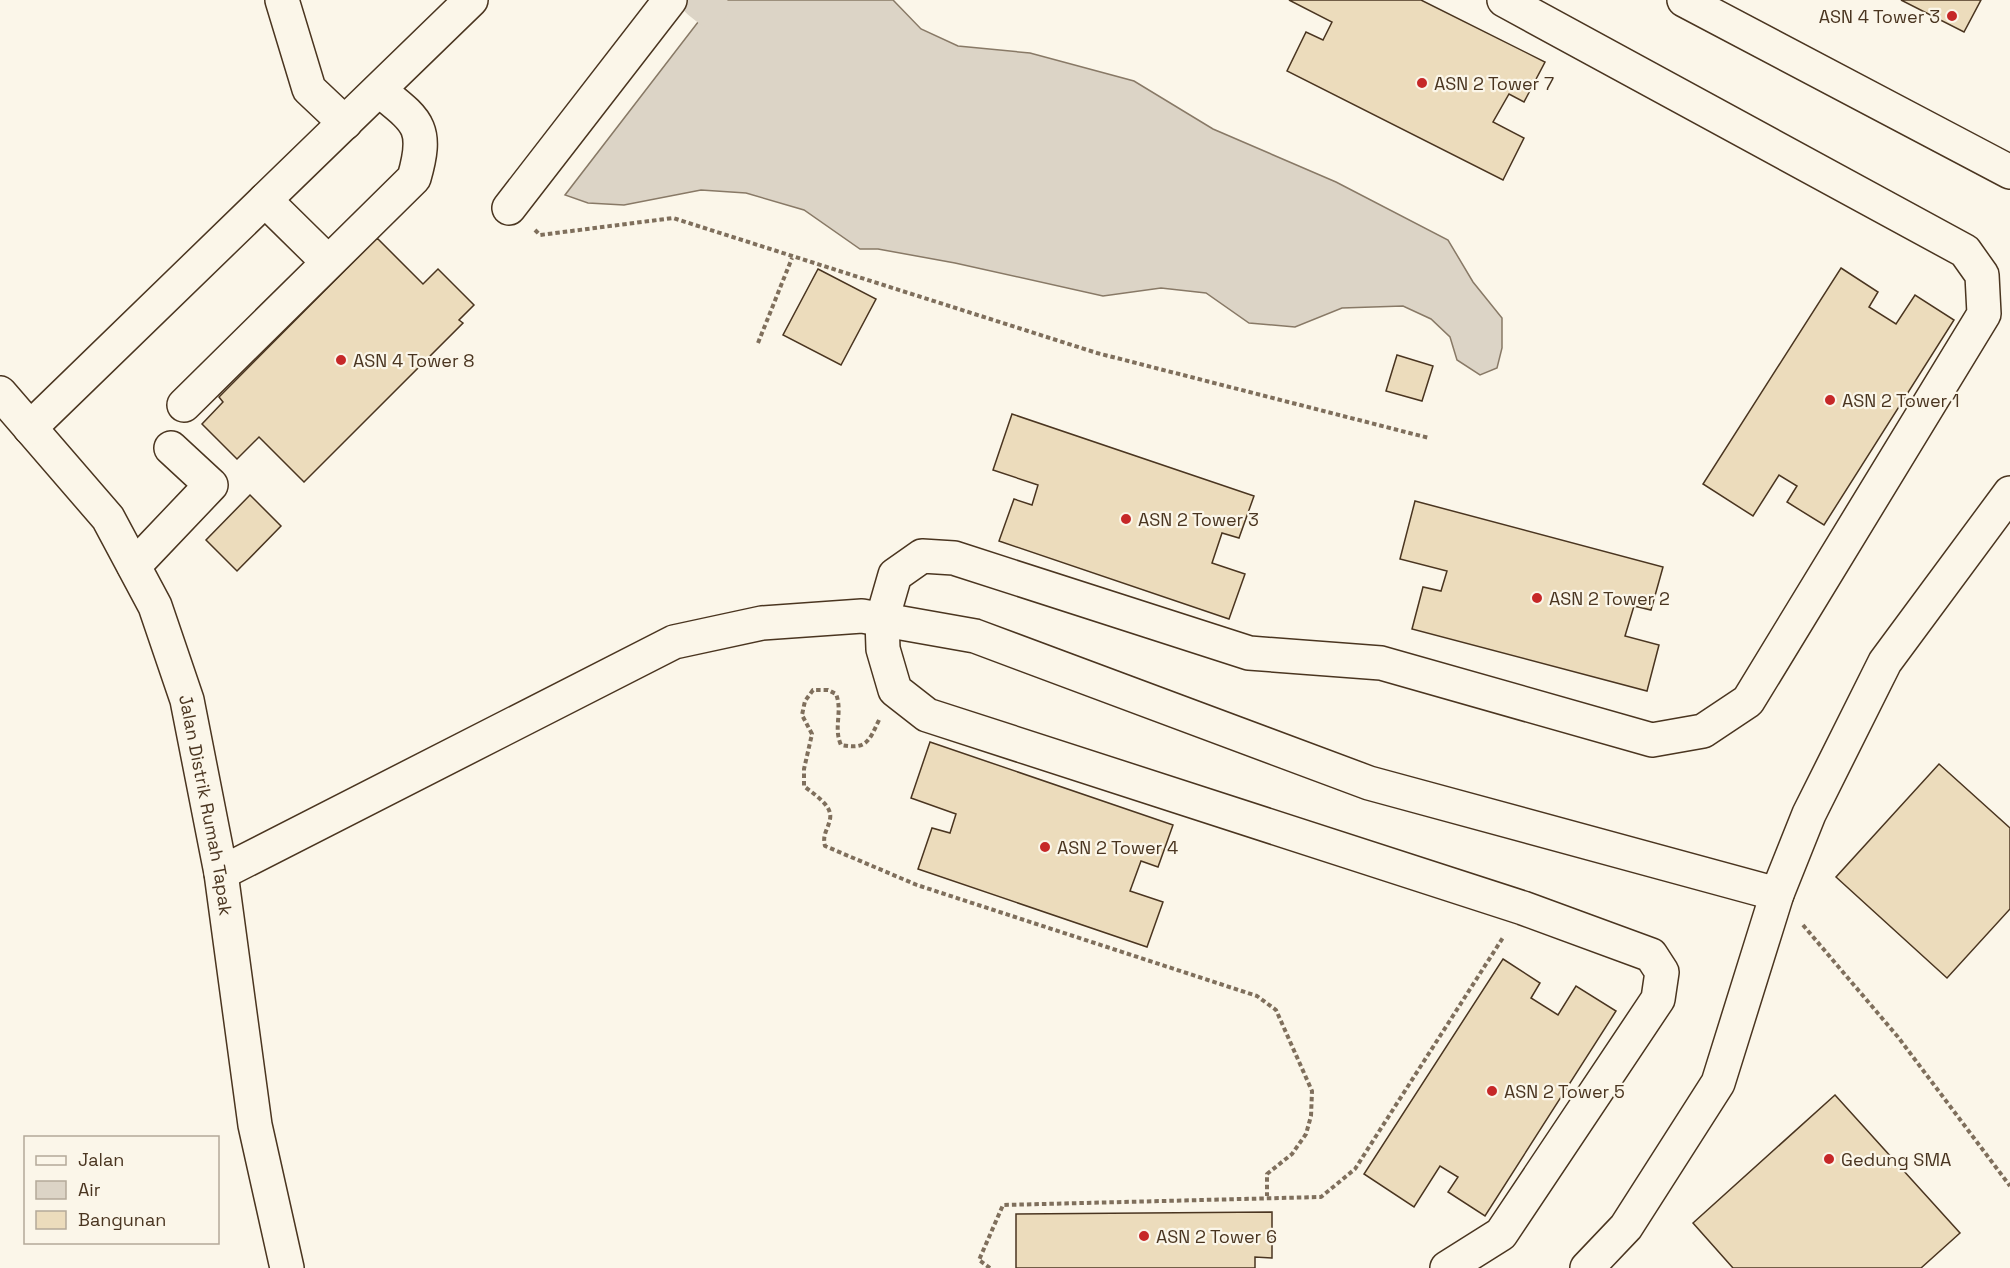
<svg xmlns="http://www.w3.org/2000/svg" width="2010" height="1268" font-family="'Space Grotesk',sans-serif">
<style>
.water{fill:#dcd4c6;stroke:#887966;stroke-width:1.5}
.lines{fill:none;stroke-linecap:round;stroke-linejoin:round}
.canal{stroke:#dcd4c6;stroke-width:38}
.building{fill:#ecdcbc;stroke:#4a3520;stroke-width:1.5}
.minor-casing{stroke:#4a3520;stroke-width:36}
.path{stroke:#7f6f5c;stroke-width:4;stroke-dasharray:4.5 3;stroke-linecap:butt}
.minor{stroke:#fbf6e9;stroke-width:33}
.poi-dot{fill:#c62828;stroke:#fbf6e9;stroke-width:2}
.labels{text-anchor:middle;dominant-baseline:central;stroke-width:4.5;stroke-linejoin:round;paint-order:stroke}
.poi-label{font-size:18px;fill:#4a3520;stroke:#fbf6e9;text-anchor:start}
.street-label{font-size:18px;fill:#4a3520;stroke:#fbf6e9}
</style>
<rect width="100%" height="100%" fill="#fbf6e9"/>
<polygon class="water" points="715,0 893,0 921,29 958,46 1030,53 1134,81 1213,129 1336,182 1448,240 1473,282 1502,318 1502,348 1497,368 1480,375 1457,360 1450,337 1431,319 1403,306 1342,308 1295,327 1249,323 1206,293 1161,288 1103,296 955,263 878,249 860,249 804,210 746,193 701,190 624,205 588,203 565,195"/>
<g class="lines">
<polyline class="canal" points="700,0 710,8"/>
</g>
<g class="building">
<polygon points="1289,0 1421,0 1545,62 1524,102 1509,94 1493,122 1524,138 1503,180 1287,71 1306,32 1323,40 1332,22"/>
<polygon points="1901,0 1981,0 1964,32"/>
<polygon points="377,238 423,284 438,269 474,305 459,320 463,323 304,482 259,437 237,459 202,424 223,402 219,397"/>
<polygon points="1841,268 1878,292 1869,307 1896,324 1915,295 1954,320 1824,525 1787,502 1797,486 1779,475 1753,516 1703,484"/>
<polygon points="818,269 876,299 841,365 783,335"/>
<polygon points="1397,355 1433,366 1422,401 1386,391"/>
<polygon points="1012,414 1254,496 1239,538 1222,533 1212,563 1245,574 1229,619 999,541 1014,499 1032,505 1038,485 993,470"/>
<polygon points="250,495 281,526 237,571 206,540"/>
<polygon points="1415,501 1663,567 1651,610 1634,606 1625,636 1659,645 1647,691 1412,629 1423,587 1441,591 1447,571 1400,559"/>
<polygon points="930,742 1173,825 1158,867 1141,861 1130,891 1163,902 1147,947 918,869 932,828 950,833 956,814 911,798"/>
<polygon points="1939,764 2010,828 2010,909 1947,978 1836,877"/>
<polygon points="1503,959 1540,983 1531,998 1558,1015 1576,986 1616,1011 1485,1216 1448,1192 1458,1177 1440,1166 1414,1207 1364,1174"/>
<polygon points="1835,1095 1960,1233 1921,1268 1733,1268 1693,1223"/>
<polygon points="1272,1212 1272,1258 1255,1257 1255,1268 1016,1268 1016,1214"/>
</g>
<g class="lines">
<g class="minor-casing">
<g id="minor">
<polyline points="282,0 309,89 345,123"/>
<polyline points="1684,0 2010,172"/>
<polyline points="265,200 328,262"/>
<polyline points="509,208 670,0"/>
<path id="s1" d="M0 393 108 518 155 606 187 700 221 873 255 1125 287 1268"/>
<path d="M184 405 414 178C429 126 417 121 379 90"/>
<polyline points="30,428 471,0"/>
<polyline points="134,566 211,485 171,448"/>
<polyline points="221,873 674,642 762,623 862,616 975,636 1369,783 1777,894"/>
<polyline points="1447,1268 1501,1234 1658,999 1662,972 1651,955 1523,908 927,715 895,690 883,649 882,620 895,575 922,556 954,558 1249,653 1381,663 1652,740 1703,731 1748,701 1984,314 1982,275 1965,251 1504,0"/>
<polyline points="1587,1268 1626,1227 1718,1083 1777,894 1809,814 1885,662 2010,493"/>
</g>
</g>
<g class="path">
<polyline points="535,230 540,235 673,218 1097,353 1429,438"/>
<polyline points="758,343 792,258"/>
<path d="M879 720C869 741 867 750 841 745 833 727 843 712 836 694L828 690H813L805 701 802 715 812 734 804 769V786C813 794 833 805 830 819 828 830 822 834 825 846L917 885 1257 996 1276 1010 1312 1091 1311 1116 1306 1134 1292 1154 1267 1174V1196"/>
<polyline points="1803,925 1898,1037 2010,1186"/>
<polyline points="990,1268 979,1260 1003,1205 1321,1197 1355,1169 1504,936"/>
</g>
<use href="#minor" class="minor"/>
</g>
<g class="poi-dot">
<circle cx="1952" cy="16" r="6"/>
<circle cx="1422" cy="83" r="6"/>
<circle cx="341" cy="360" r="6"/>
<circle cx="1830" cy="400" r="6"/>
<circle cx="1126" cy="519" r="6"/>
<circle cx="1537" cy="598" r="6"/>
<circle cx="1045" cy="847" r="6"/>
<circle cx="1492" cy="1091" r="6"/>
<circle cx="1829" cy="1159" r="6"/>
<circle cx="1144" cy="1236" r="6"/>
</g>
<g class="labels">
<g class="poi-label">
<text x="1940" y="16" text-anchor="end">ASN 4 Tower 3</text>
<text x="1434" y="83">ASN 2 Tower 7</text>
<text x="353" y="360">ASN 4 Tower 8</text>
<text x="1842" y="400">ASN 2 Tower 1</text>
<text x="1138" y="519">ASN 2 Tower 3</text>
<text x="1549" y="598">ASN 2 Tower 2</text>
<text x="1057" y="847">ASN 2 Tower 4</text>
<text x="1504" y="1091">ASN 2 Tower 5</text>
<text x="1841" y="1159">Gedung SMA</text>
<text x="1156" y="1236">ASN 2 Tower 6</text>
</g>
<g class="street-label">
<text stroke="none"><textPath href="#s1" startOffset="471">Jalan Distrik Rumah Tapak</textPath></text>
</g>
</g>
<rect x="24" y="1136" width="195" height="108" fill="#fbf6e9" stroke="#b4a999" stroke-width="1.5"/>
<rect x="36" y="1156" width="30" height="9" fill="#fbf6e9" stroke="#b4a999" stroke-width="1.5"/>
<text x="78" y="1166" font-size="18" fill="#4a3520">Jalan</text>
<rect x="36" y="1181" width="30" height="18" fill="#dcd4c6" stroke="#b4a999" stroke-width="1.5"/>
<text x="78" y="1196" font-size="18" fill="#4a3520">Air</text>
<rect x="36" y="1211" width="30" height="18" fill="#ecdcbc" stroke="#b4a999" stroke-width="1.5"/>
<text x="78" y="1226" font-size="18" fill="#4a3520">Bangunan</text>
</svg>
